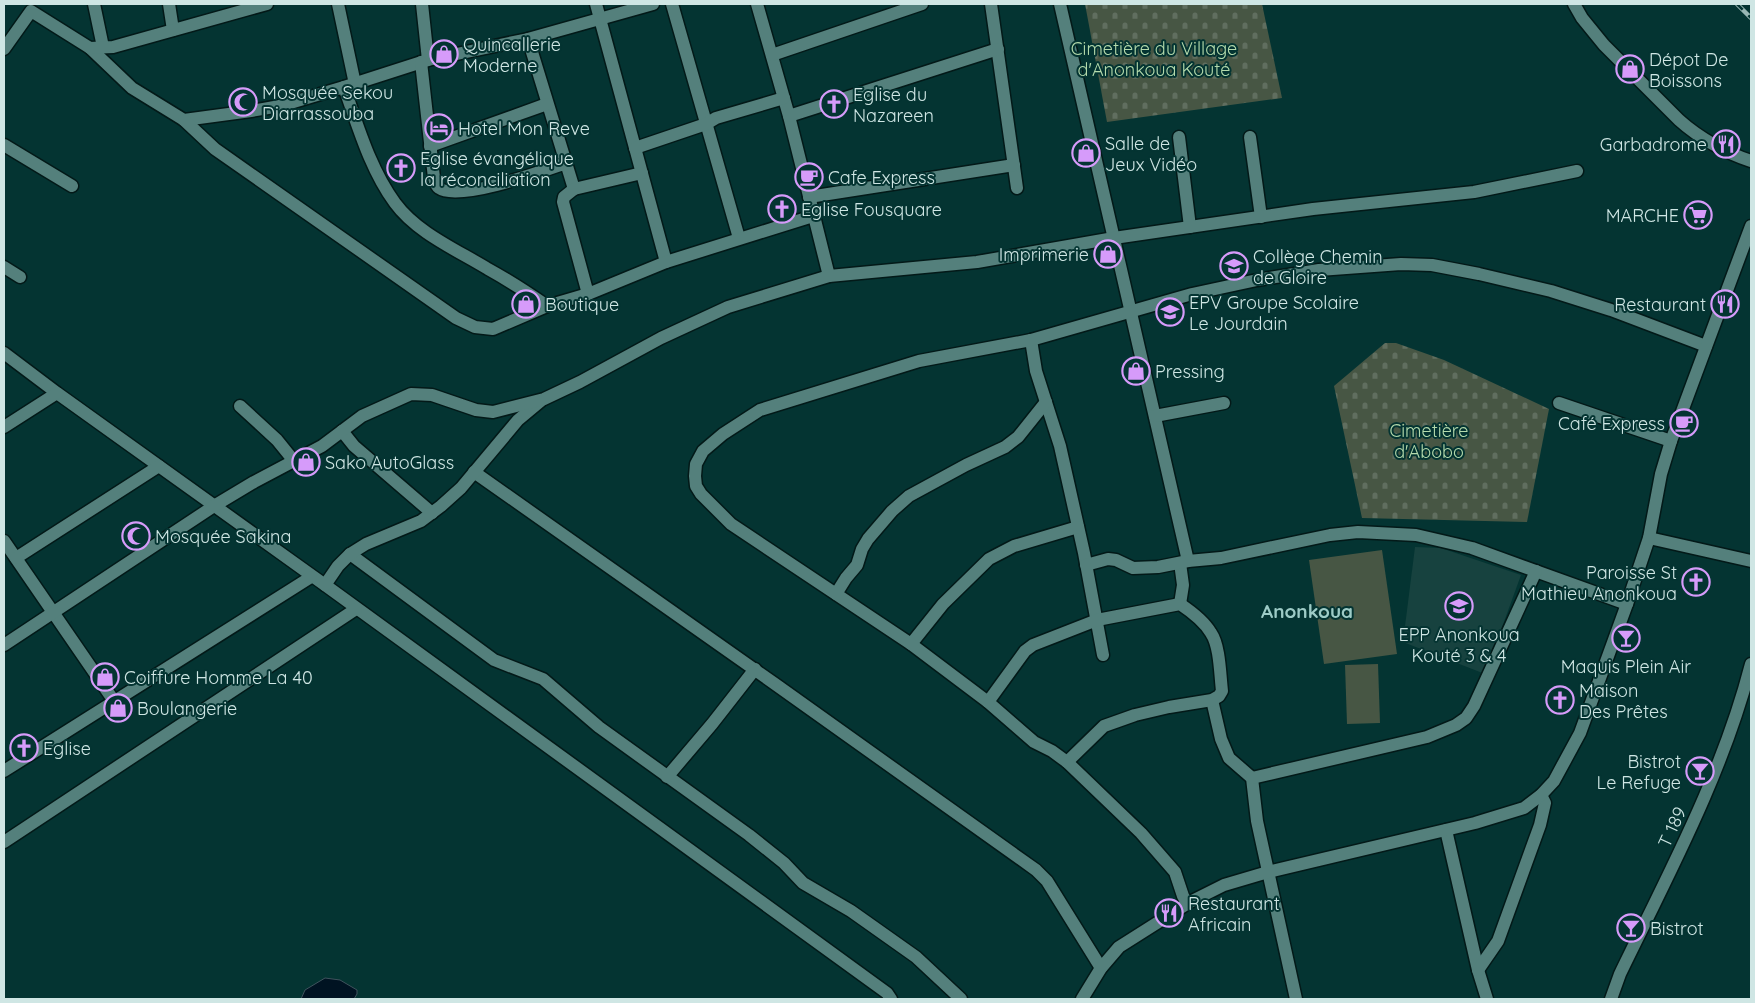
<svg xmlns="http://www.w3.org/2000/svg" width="1755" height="1003" font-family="Quicksand,sans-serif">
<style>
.built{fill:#17423f}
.cemetery{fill:url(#cemetery-stones)}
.pitch{fill:#475644}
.water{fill:#001322;stroke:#3e525c}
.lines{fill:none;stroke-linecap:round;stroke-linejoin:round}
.minor-casing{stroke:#031918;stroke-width:15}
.minor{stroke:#54807c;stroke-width:12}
.rail-casing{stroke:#98b6b4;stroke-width:4.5}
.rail{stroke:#043432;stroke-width:2.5;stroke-dasharray:8;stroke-linecap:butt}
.labels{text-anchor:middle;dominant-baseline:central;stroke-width:4;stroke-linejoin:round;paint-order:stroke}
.poi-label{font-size:18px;fill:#cfe6e4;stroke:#043432;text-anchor:start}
.park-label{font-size:18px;fill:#b4daac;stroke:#043432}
.street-label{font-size:18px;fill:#cfe6e4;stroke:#043432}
.neighbourhood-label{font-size:19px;font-weight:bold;fill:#9dcbc6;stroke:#043432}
</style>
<defs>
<pattern id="cemetery-stones" width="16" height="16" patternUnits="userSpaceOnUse" patternTransform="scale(1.25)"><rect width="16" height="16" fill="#475644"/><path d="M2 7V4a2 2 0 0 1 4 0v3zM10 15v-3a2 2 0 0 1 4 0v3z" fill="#606e5f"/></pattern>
</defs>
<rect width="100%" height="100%" fill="#043432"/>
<polygon class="built" points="1415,547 1441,548 1521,575 1485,674 1403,642"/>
<g class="cemetery">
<polygon points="1085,4 1262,4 1282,98 1107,122"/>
<polygon points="1385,343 1396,343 1444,360 1549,409 1527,522 1362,518 1334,386"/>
</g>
<g class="pitch">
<polygon points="1382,550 1397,654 1324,664 1309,560"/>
<polygon points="1378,664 1380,723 1347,724 1345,665"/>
</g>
<polygon class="water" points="325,978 340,980 357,990 357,994 354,999 301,999 305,990"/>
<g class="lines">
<g class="minor-casing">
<g id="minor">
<polyline points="94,4 103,47"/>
<polyline points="169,4 173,30"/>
<polyline points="338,4 355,84"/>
<polyline points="422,4 428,60"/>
<polyline points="596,4 666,262"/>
<polyline points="672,4 739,238"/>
<polyline points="757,4 789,116 829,276"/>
<polyline points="991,4 1017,188"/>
<polyline points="1060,4 1188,561"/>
<path d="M1574 4 1582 18 1604 45 1679 120C1699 138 1726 153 1751 161"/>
<polyline points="528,39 574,189 564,197 563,202 588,294"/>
<polyline points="90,48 132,88 184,120 251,111 280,106 344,87 428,60 528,39 653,4"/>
<polyline points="4,49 31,11 90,48 113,47 267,4"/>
<polyline points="772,55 922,4"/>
<path d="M421 62 434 178C435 182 436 186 439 188 458 202 543 171 566 163"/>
<path d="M344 87C358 126 370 169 395 203 417 233 457 250 488 269 508 280 528 293 547 306L588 294 666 262 813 216"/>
<polyline points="789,116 998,49"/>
<polyline points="184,120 215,149 456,318 475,327 493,329 547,306"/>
<polyline points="1179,137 1190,227"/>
<polyline points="1250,137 1261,217"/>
<polyline points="4,145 72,186"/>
<polyline points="430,146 547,104"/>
<polyline points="635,148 706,124 716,118 784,98"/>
<polyline points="574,189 642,173"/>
<polyline points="809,197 1014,165"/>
<polyline points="4,267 20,277"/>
<polyline points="1031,340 1036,371 1060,446 1084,553 1103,655"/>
<polyline points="4,353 57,393 325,585 887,993 891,999"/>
<polyline points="1559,403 1671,441"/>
<polyline points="240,406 277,440 294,461"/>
<polyline points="1155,416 1224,403"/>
<polyline points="4,427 57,393"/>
<polyline points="342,431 354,446 432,513"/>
<polyline points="474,472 775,684 1036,870 1047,881 1101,968"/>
<polyline points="1649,538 1751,561"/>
<polyline points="4,541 114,701"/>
<polyline points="350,554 494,660 543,679 599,727 749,835 784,863 803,883 851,911 916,957 961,999"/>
<polyline points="16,558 159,466"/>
<polyline points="1180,563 1183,585 1180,604"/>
<polyline points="1086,565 1108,559 1116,560 1133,568 1158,567 1188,561 1221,558 1330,535 1358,532 1416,535 1472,548 1627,604"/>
<polyline points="325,585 338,566 350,554 366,544 421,521 441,506 461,488 518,420 542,400"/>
<polyline points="836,594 846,578 857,565 862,549 868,539 892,511 909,496 966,465 1005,447 1018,437 1046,402"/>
<polyline points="911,644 943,604 989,559 1014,546 1078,527"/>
<polyline points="4,645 214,506 254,482 322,446 362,416 411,394 432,395 476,410 493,412 544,399 580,382 661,338 728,307 829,276 977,262 1114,238 1313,209 1474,192 1577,171"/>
<polyline points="1212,700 1221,739 1229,758 1252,778 1257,821 1296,999"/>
<polyline points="988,702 1034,742 1052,751 1067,762 1141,833 1175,872 1183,896 1187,903"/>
<path d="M1067 762 1104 726 1135 715 1169 707 1212 700 1219 696 1222 691C1220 675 1220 646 1211 633 1204 621 1192 612 1180 604L1097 620 1033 645 1025 651 988 702 911 644 731 524 701 494 696 486 695 476 696 464 703 451 723 434 760 410 919 361 1031 340 1192 294 1257 280 1319 270 1401 264 1432 265 1479 274 1551 291 1611 310 1706 346"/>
<polyline points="4,771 311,577"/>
<polyline points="667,777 712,724 755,669"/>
<polyline points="1252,778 1427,737 1456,725 1466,718 1474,706 1536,571"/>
<polyline points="1446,830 1478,970 1487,999"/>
<polyline points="4,842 356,609"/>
<polyline points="1478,970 1498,941 1540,825 1545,803 1541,795"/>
<polyline points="1082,999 1101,968 1119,947 1190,902 1224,885 1268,872 1475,823 1524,808 1541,795 1554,781 1580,733 1627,604 1649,538 1661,474 1671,441 1751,226"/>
<path d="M1611 999 1620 974C1669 873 1723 773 1751 664"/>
</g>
</g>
<use href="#minor" class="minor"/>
<g class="rail-casing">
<polyline id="rail" points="1737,4 1751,18"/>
</g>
<use href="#rail" class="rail"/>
</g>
<defs>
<g id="shop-ring" transform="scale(1.4375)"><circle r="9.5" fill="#043432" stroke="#d69bfa" stroke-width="1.5"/><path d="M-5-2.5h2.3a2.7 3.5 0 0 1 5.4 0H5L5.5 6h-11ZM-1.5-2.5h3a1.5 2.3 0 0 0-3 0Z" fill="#d69bfa"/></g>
<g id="mosque-ring" transform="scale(1.4375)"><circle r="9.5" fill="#043432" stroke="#d69bfa" stroke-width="1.5"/><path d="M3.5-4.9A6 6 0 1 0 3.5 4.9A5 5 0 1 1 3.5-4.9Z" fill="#d69bfa"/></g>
<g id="church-ring" transform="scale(1.4375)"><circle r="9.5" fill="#043432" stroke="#d69bfa" stroke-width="1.5"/><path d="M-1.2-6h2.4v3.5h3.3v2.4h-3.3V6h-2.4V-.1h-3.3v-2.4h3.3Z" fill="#d69bfa"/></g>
<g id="hotel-ring" transform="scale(1.4375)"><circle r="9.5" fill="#043432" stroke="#d69bfa" stroke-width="1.5"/><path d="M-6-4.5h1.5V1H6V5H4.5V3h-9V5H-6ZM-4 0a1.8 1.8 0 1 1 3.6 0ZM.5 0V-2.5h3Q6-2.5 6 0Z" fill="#d69bfa"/></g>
<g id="restaurant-ring" transform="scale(1.4375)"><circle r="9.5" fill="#043432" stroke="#d69bfa" stroke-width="1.5"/><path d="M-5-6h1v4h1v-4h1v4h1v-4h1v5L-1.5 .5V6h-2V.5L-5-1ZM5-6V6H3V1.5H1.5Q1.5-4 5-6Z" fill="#d69bfa"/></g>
<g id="cafe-ring" transform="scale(1.4375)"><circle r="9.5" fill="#043432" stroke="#d69bfa" stroke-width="1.5"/><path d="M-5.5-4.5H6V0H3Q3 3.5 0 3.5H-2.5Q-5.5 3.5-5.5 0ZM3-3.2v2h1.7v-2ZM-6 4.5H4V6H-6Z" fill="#d69bfa"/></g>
<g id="supermarket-ring" transform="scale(1.4375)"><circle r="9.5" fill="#043432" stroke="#d69bfa" stroke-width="1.5"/><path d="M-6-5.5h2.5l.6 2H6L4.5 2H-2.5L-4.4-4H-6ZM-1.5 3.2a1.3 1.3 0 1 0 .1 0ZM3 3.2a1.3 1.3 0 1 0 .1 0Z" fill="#d69bfa"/></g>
<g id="school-ring" transform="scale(1.4375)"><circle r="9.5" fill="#043432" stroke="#d69bfa" stroke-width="1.5"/><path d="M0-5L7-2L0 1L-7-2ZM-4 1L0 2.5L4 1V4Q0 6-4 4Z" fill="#d69bfa"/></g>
<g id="bar-ring" transform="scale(1.4375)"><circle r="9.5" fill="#043432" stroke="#d69bfa" stroke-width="1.5"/><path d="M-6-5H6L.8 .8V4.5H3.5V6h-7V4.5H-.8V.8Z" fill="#d69bfa"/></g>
</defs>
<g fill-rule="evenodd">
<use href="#shop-ring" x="444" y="54"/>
<use href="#shop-ring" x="1630" y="69"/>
<use href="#mosque-ring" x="243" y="102"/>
<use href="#church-ring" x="834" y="104"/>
<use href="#hotel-ring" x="439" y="128"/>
<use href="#restaurant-ring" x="1726" y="144"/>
<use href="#shop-ring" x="1086" y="153"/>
<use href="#church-ring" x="401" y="168"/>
<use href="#cafe-ring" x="809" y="177"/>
<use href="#church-ring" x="782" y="209"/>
<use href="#supermarket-ring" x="1698" y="215"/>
<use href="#shop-ring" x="1108" y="254"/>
<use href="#school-ring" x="1234" y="266"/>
<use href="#shop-ring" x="526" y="304"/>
<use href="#restaurant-ring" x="1725" y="304"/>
<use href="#school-ring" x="1170" y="312"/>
<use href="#shop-ring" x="1136" y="371"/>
<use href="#cafe-ring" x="1684" y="423"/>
<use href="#shop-ring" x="306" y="462"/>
<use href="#mosque-ring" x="136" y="536"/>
<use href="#church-ring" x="1696" y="582"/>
<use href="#school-ring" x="1459" y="606"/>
<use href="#bar-ring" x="1626" y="638"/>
<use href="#shop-ring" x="105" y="677"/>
<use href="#church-ring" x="1560" y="700"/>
<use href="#shop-ring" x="118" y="708"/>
<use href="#church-ring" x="24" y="748"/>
<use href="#bar-ring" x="1700" y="771"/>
<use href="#restaurant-ring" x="1169" y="913"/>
<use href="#bar-ring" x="1631" y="928"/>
</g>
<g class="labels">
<g class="poi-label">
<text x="463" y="44">Quincallerie<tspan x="463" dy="21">Moderne</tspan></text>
<text x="1649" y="59">Dépot De<tspan x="1649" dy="21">Boissons</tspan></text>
<text x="262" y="92">Mosquée Sekou<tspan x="262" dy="21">Diarrassouba</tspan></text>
<text x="853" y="94">Eglise du<tspan x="853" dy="21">Nazareen</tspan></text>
<text x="458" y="128">Hotel Mon Reve</text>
<text x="1105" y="143">Salle de<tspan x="1105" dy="21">Jeux Vidéo</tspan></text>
<text x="1707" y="144" text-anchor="end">Garbadrome</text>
<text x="420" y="158">Eglise évangélique<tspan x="420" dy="21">la réconciliation</tspan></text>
<text x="828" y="177">Cafe Express</text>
<text x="801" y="209">Eglise Fousquare</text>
<text x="1679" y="215" text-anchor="end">MARCHE</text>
<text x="1089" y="254" text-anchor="end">Imprimerie</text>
<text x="1253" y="256">Collège Chemin<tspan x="1253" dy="21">de Gloire</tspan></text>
<text x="1189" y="302">EPV Groupe Scolaire<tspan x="1189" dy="21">Le Jourdain</tspan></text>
<text x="545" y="304">Boutique</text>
<text x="1706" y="304" text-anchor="end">Restaurant</text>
<text x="1155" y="371">Pressing</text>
<text x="1665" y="423" text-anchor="end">Café Express</text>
<text x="325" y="462">Sako AutoGlass</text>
<text x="155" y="536">Mosquée Sakina</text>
<text x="1677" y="572" text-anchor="end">Paroisse St<tspan x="1677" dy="21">Mathieu Anonkoua</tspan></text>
<text x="1459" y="634" text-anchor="middle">EPP Anonkoua<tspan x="1459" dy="21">Kouté 3 &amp; 4</tspan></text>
<text x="1626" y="666" text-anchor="middle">Maquis Plein Air</text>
<text x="124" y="677">Coiffure Homme La 40</text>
<text x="1579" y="690">Maison<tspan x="1579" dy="21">Des Prêtes</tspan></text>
<text x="137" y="708">Boulangerie</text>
<text x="43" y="748">Eglise</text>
<text x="1681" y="761" text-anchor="end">Bistrot<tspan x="1681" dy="21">Le Refuge</tspan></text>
<text x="1188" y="903">Restaurant<tspan x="1188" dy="21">Africain</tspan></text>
<text x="1650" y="928">Bistrot</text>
</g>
<g class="park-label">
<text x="1154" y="48">Cimetière du Village<tspan x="1154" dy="21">d'Anonkoua Kouté</tspan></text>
<text x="1429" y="430">Cimetière<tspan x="1429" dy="21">d'Abobo</tspan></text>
</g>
<g class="street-label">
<text transform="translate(1672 827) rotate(-65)">T 189</text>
</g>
<g class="neighbourhood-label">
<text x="1307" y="611">Anonkoua</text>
</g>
</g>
<rect width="1755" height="1003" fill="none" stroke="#cfe6e4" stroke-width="10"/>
</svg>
